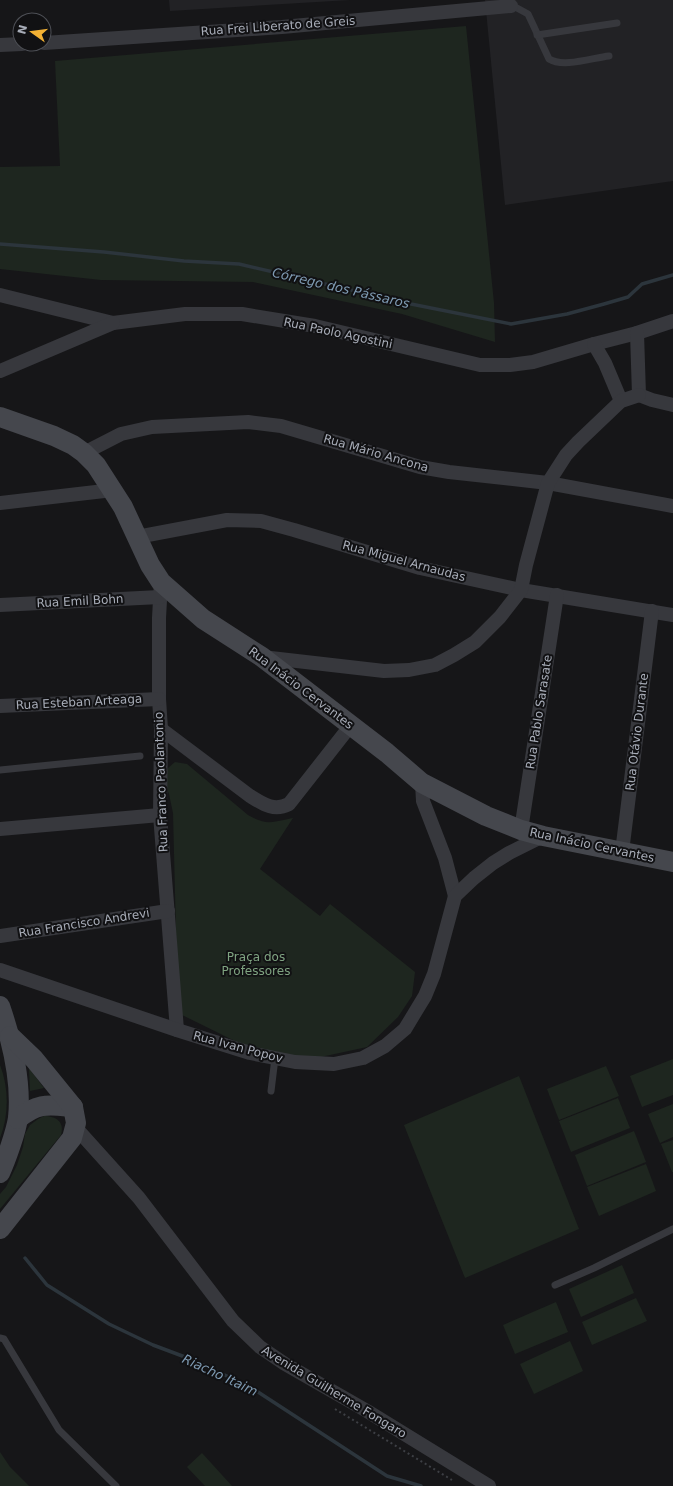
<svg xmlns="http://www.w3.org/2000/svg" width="673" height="1486" font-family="'DejaVu Sans',sans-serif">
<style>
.built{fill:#222225}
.green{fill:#1e261f}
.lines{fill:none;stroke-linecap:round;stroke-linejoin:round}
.stream{stroke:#2c353c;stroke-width:3.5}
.path{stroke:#3d3f44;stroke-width:2;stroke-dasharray:2 3;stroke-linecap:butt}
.lane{stroke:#37383d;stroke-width:7}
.street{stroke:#37383d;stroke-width:14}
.secondary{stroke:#45474d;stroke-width:20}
.labels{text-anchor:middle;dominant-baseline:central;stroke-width:4;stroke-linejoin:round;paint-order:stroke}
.street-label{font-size:12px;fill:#a8adb8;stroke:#111113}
.park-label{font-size:12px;fill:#7fa381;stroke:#111113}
.water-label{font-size:13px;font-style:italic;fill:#7f9bb3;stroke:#111113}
</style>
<rect width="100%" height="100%" fill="#161618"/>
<g class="built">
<polygon points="169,0 350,0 170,11"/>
<polygon points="485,0 673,0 673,181 505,205"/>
</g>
<g class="green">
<polygon points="466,26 494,303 495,342 402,314 253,282 101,280 0,269 0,167 60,166 55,61"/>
<path d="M175 762 187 764 248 815C267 826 273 822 293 818L260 869 320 916 330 904 415 972 412 996 398 1017 367 1047 307 1060 243 1045 178 1013 173 813 169 794 163 779 168 768Z"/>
<polygon points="673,1059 673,1095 642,1107 630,1076"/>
<path d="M0 1065C9 1088 9 1115 0 1138Z"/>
<polygon points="606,1066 619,1096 559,1120 547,1089"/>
<polygon points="29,1068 44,1088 30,1091"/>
<polygon points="519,1076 579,1229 465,1278 404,1125"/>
<polygon points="618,1098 630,1128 571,1152 559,1121"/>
<polygon points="673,1104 673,1137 660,1143 648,1114"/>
<path d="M44 1116C56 1116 65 1122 61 1135L0 1209V1194L6 1187 17 1165 23 1147 25 1134 30 1125 38 1119Z"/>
<polygon points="634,1131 646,1162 587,1186 575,1155"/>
<polygon points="673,1140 673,1172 672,1172 661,1144"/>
<polygon points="646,1164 656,1191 599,1216 587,1187"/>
<polygon points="622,1265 634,1293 581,1317 569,1289"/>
<polygon points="636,1298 647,1321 592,1345 582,1322"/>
<polygon points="556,1302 568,1332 515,1354 503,1325"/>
<polygon points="570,1341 583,1371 534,1394 520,1364"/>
<polygon points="0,1452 10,1467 29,1486 0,1486"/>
<polygon points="202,1453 232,1486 205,1486 187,1467"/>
</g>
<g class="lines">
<g class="stream">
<polyline points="0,244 104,252 184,261 239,264 411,304 511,324 567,314 604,304 628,297 642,284 673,275"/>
<polyline points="25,1258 47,1285 109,1324 153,1345 193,1360 252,1388 387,1476 421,1486"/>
</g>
<polyline class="path" points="335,1409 452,1480"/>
<g class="lane">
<path d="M511 6 517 8 528 14 549 59C563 68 592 58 609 56"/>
<polyline points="537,35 617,23"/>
<polyline points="0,770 140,756"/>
<polyline points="271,1091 275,1058"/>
<polyline points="555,1285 594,1268 673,1229"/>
<polyline points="0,1338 4,1339 59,1430 116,1486"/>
</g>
<g class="street">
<polyline points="44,43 282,27 511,6"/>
<polyline points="0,45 22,44"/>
<polyline points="0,295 113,323 185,314 242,314 315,326 480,365 510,365 533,362 594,344 637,333 673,321"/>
<polyline points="637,333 639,395"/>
<polyline points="594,344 605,363 621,401"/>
<polyline points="0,371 113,323"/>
<polyline points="639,395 652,400 673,405"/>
<polyline points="84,453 121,434 152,427 248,422 281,426 420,467 449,472 548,483 673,506"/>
<polyline points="0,503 113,490"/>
<polyline points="137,537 227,520 261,521 294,530 420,568 521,590 673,615"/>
<polyline points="161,582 159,618 159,699 161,729 160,815 177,1030"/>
<polyline points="0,605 160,597"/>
<polyline points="262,657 384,671 409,670 435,665 454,655 475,642 500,617 521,590 526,565 548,483 566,455 578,442 621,401 639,395"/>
<polyline points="0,706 159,699"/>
<path d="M161 729 250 796C263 804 274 812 289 804L351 725"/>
<polyline points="422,783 423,801 445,858 455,896"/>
<polyline points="0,829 160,815"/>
<polyline points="521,830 557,595"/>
<polyline points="622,852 652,611"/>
<polyline points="0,936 168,911"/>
<polyline points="0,970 177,1030 250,1053 295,1062 334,1064 363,1058 385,1046 405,1029 425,996 434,974 455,896 474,878 493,863 509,853 543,836"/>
<polyline points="76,1128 139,1198 233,1321 260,1347 285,1364 367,1411 489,1486"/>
</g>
<g class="secondary">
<polyline points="0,417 54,436 73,445 84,453 96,465 123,507 150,565 161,582 203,619 262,657 387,753 422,783 486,816 521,830 543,836 673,862"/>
<path d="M0 1006C12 1041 22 1080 18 1118 16 1132 6 1160 0 1173"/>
<path d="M18 1119C38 1102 49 1105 73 1107"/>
<polyline points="0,1229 72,1138 76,1123 73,1107 34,1059 10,1036"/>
</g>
</g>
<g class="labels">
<g class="street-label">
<text transform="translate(278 26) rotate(-4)">Rua Frei Liberato de Greis</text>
<text transform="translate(338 333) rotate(12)">Rua Paolo Agostini</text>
<text transform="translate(376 453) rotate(16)">Rua Mário Ancona</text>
<text transform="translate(404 561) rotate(15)">Rua Miguel Arnaudas</text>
<text transform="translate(80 601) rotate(-3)">Rua Emil Bohn</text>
<text transform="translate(301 688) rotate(37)">Rua Inácio Cervantes</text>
<text transform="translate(79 702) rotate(-3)">Rua Esteban Arteaga</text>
<text transform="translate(539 712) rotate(-81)">Rua Pablo Sarasate</text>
<text transform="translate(637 732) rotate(-83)">Rua Otávio Durante</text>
<text transform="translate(161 782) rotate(-92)">Rua Franco Paolantonio</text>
<text transform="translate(592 845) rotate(12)">Rua Inácio Cervantes</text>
<text transform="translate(84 923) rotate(-9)">Rua Francisco Andrevi</text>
<text transform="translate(238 1047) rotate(15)">Rua Ivan Popov</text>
<text transform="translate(334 1392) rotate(31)">Avenida Guilherme Fongaro</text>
</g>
<g class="park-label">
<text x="256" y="957">Praça dos<tspan x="256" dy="14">Professores</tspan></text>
</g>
<g class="water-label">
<text transform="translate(341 288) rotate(13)">Córrego dos Pássaros</text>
<text transform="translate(220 1375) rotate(25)">Riacho Itaim</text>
</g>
</g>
<g transform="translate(32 32) rotate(284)"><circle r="19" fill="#111113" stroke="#4d4f55"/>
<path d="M0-3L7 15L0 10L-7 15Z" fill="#f2b134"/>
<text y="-6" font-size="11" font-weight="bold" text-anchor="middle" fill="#a8adb8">N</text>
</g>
</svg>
